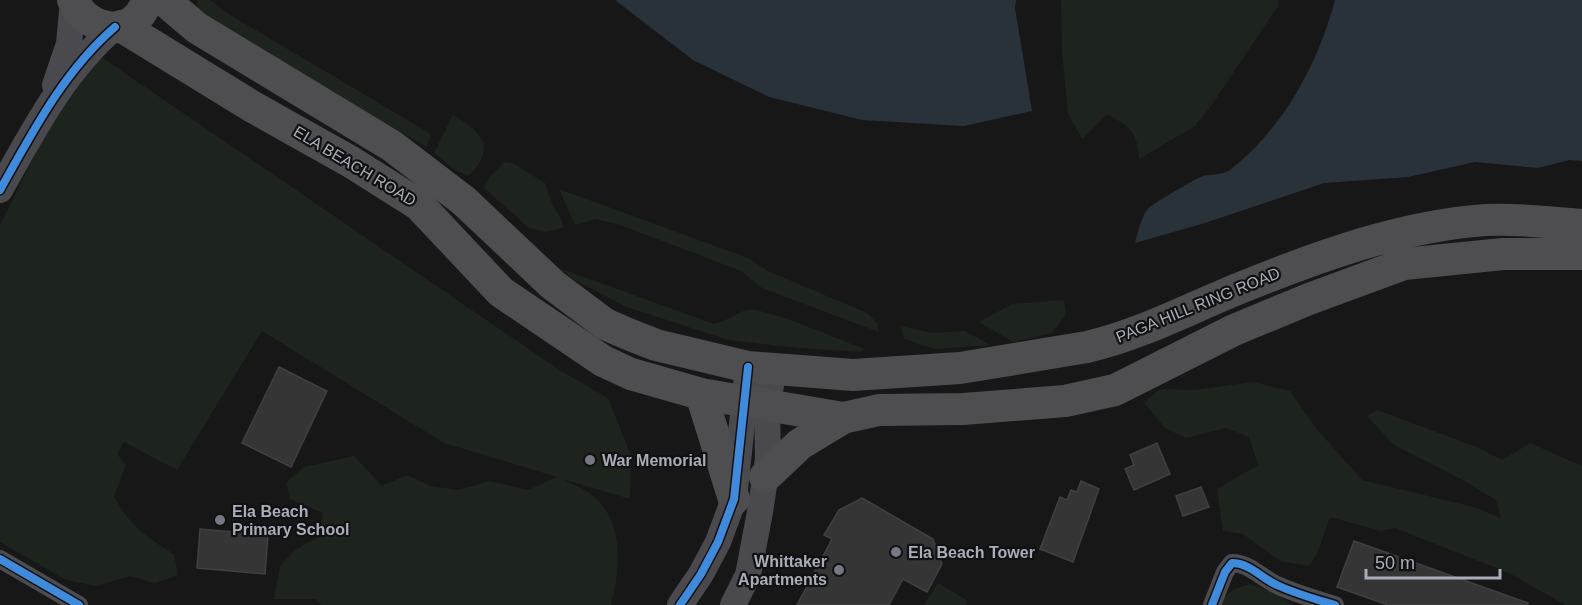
<svg xmlns="http://www.w3.org/2000/svg" width="1582" height="605" font-family="Helvetica,sans-serif">
<style>
.green{fill:#1d241e}
.water{fill:#2a3239}
.building{fill:#353536;stroke:#3f4043;stroke-width:1.5}
.lines{fill:none;stroke-linecap:round;stroke-linejoin:round}
.street{stroke:#4b4c50;stroke-width:18}
.secondary{stroke:#4a4a4e;stroke-width:26}
.highway{stroke:#4e4e51;stroke-width:32}
.cycleway-casing{stroke:#111113;stroke-width:11}
.cycleway{stroke:#408adc;stroke-width:8}
.poi-dot{fill:#757880;stroke:#111113;stroke-width:2}
.labels{text-anchor:middle;dominant-baseline:central;stroke-width:4.5;stroke-linejoin:round;paint-order:stroke}
.street-label{font-size:16px;fill:#a8adb8;stroke:#111113}
.poi-label{font-size:16px;font-weight:bold;fill:#a8adb8;stroke:#111113;text-anchor:start}
</style>
<rect width="100%" height="100%" fill="#171717"/>
<g class="green">
<polygon points="198,0 210,0 232,16 431,134 427,147 221,29 197,7"/>
<path d="M1061 0H1278V6L1211 106 1195 126 1139 159C1138 132 1129 126 1107 114L1082 139 1068 113 1062 51Z"/>
<path d="M88 48 561 371 608 398 631 456 630 499 563 479C571 484 580 487 588 492 625 517 621 567 611 605H322L315 599H274L280 566 294 551 319 536 323 513 290 499 286 483 304 467 354 456 382 486 407 475 430 486 458 490 490 481 528 490 557 477 444 443 262 331 177 470 124 442 117 454 126 465 114 496C129 525 146 537 174 554L178 575 155 583 130 576 97 586 66 580 0 542V225Z"/>
<path d="M453 115C468 124 491 137 482 157 478 166 475 171 468 176L455 170 434 153Z"/>
<polygon points="504,162 513,163 545,183 552,204 562,221 563,228 546,232 529,228 484,188 490,177"/>
<polygon points="559,189 748,258 768,271 867,313 877,323 879,332 762,288 741,271 620,225 596,219 575,225"/>
<path d="M559 268 714 324C726 322 738 311 748 310 765 307 843 341 864 349L862 352 799 348 728 340 624 306 575 280Z"/>
<polygon points="1064,300 1066,314 1052,333 1013,342 979,322 1012,304"/>
<polygon points="901,326 932,333 965,331 990,345 934,349 904,339"/>
<polygon points="1253,382 1290,391 1316,428 1362,480 1474,507 1501,518 1496,500 1461,479 1394,445 1367,416 1377,410 1477,447 1502,460 1530,443 1582,466 1582,605 1565,605 1509,573 1395,528 1381,531 1330,517 1317,554 1309,566 1280,561 1243,534 1223,531 1217,489 1258,465 1249,437 1226,428 1186,438 1165,428 1144,403 1160,389 1195,390"/>
<polygon points="938,583 968,601 965,605 924,605"/>
<polygon points="1250,584 1275,593 1292,605 1217,605 1232,590"/>
</g>
<g class="water">
<polygon points="615,0 1016,0 1015,8 1032,111 964,126 862,120 769,97 693,60"/>
<path d="M1335 0H1582V161L1569 160 1538 168 1475 162 1408 177 1324 183 1205 223 1135 243C1138 233 1141 217 1148 209 1151 204 1197 178 1203 176 1212 174 1223 175 1230 170 1283 129 1318 64 1335 0Z"/>
</g>
<g class="building">
<polygon points="279,367 327,391 291,467 242,443"/>
<polygon points="1157,443 1170,474 1134,490 1125,469 1134,465 1130,455"/>
<polygon points="1081,481 1099,489 1073,562 1040,549 1060,497 1067,500 1071,490 1077,492"/>
<polygon points="1201,487 1209,507 1183,516 1176,496"/>
<polygon points="862,498 933,539 942,564 927,592 903,579 889,605 797,605 832,539 824,535 839,510"/>
<polygon points="200,529 268,535 265,574 197,568"/>
<polygon points="1354,541 1528,603 1527,605 1388,605 1337,587"/>
</g>
<g class="lines">
<g class="street">
<polyline points="0,559 79,605"/>
<path d="M1212 605 1225 572 1232 563C1250 563 1261 578 1277 585 1296 594 1315 599 1335 605"/>
</g>
<g class="secondary">
<polyline points="55,85 69,44 73,0"/>
<path d="M0 190C33 131 64 71 115 27"/>
<polyline points="680,605 701,574 718,542 734,499 748,367"/>
<polyline points="733,605 748,575 760,512 768,459 767,406 774,370"/>
</g>
<g class="highway">
<path d="M73 0C88 34 136 39 147 0"/>
<path d="M164 0 197 28 392 146 464 201 553 285 605 324 628 334 656 345 748 367 853 375 960 368 1087 347C1143 334 1192 307 1245 286 1322 255 1402 226 1486 220 1517 218 1551 223 1582 225"/>
<polyline points="121,26 253,107 351,162 419,205 501,292 603,361 631,374 701,394 843,418"/>
<polyline points="701,394 734,499"/>
<polyline points="765,477 800,444 843,418 879,410 963,409 1065,401 1115,390 1234,330 1309,299 1404,264 1503,254 1582,254"/>
</g>
<g class="cycleway-casing">
<g id="cycleway">
<path d="M0 190C33 131 64 71 115 27"/>
<polyline points="0,559 79,605"/>
<polyline points="680,605 701,574 718,542 734,499 748,367"/>
<path d="M1212 605 1225 572 1232 563C1250 563 1261 578 1277 585 1296 594 1315 599 1335 605"/>
</g>
</g>
<use href="#cycleway" class="cycleway"/>
</g>
<g class="poi-dot">
<circle cx="590" cy="460" r="6"/>
<circle cx="220" cy="520" r="6"/>
<circle cx="896" cy="552" r="6"/>
<circle cx="839" cy="570" r="6"/>
</g>
<g class="labels">
<g class="street-label">
<text transform="translate(355 166) rotate(31)">ELA BEACH ROAD</text>
<text transform="translate(1198 305) rotate(-22)">PAGA HILL RING ROAD</text>
</g>
<g class="poi-label">
<text x="602" y="460">War Memorial</text>
<text x="232" y="511">Ela Beach<tspan x="232" dy="18">Primary School</tspan></text>
<text x="908" y="552">Ela Beach Tower</text>
<text x="827" y="561" text-anchor="end">Whittaker<tspan x="827" dy="18">Apartments</tspan></text>
</g>
</g>
<path d="M1366 569v9h134v-9" fill="none" stroke="#a8adb8" stroke-width="3"/>
<text x="1375" y="569" font-size="18" fill="#a8adb8" stroke="#111113" stroke-width="4.5" paint-order="stroke">50 m</text>
</svg>
